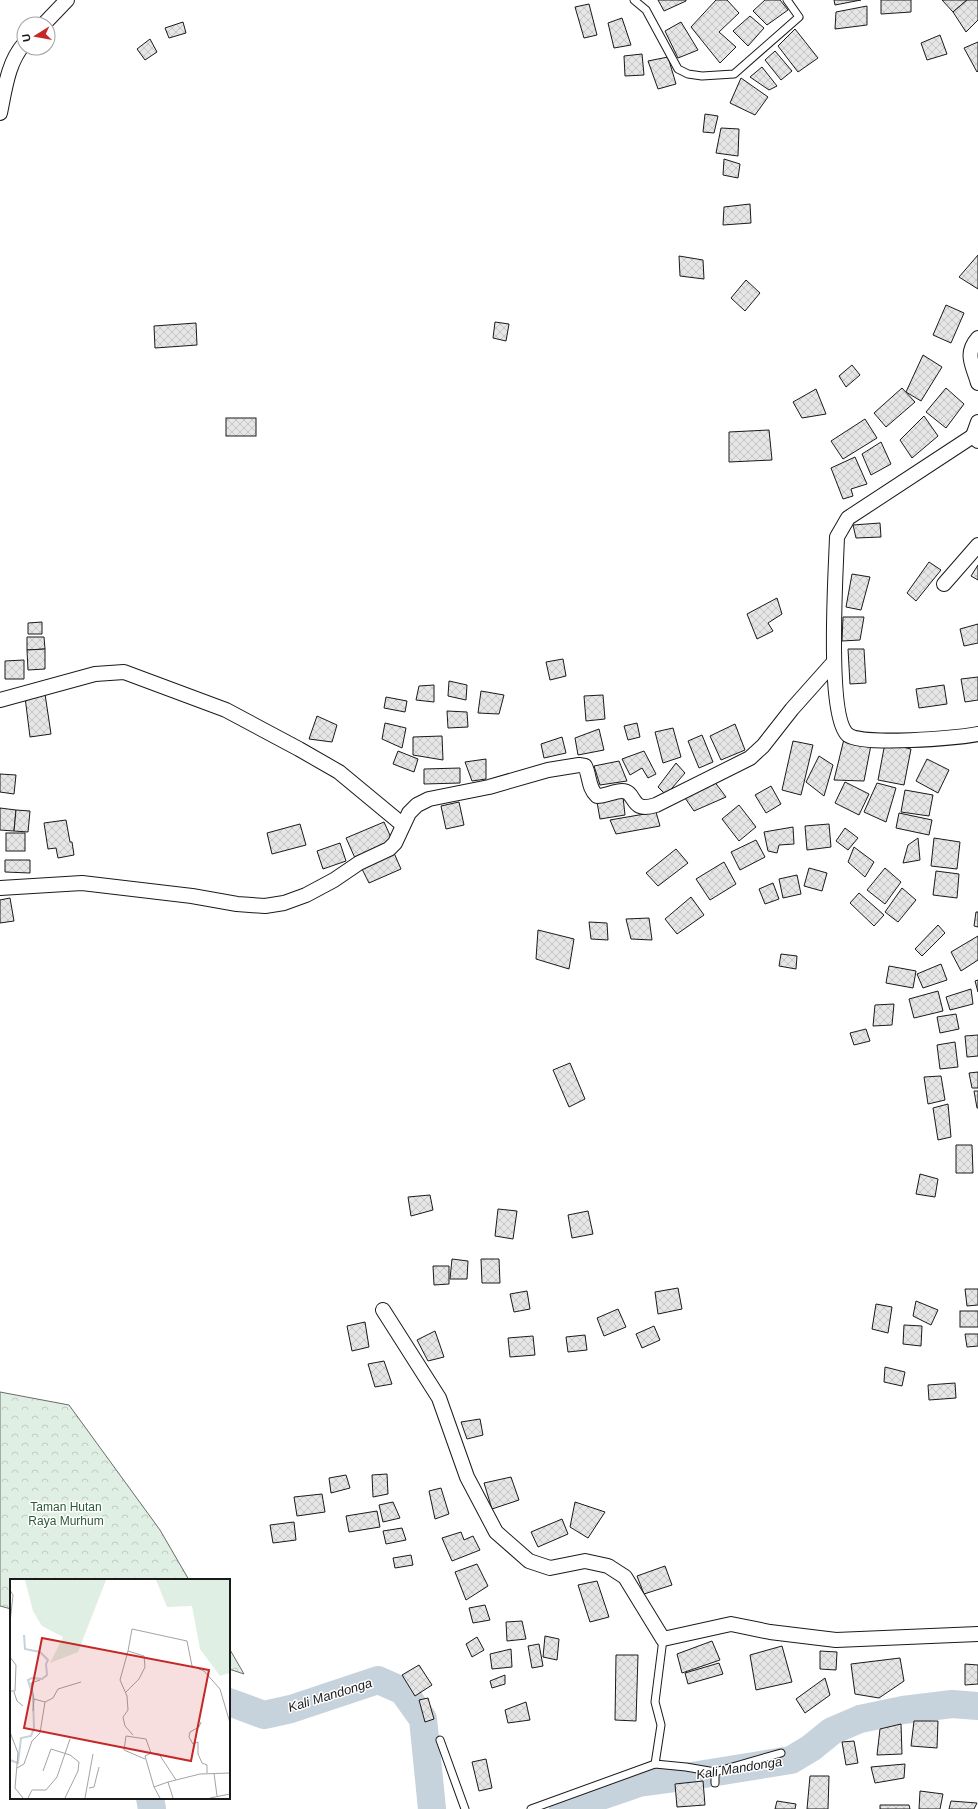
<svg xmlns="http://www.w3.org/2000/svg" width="978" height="1809" font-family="Helvetica,sans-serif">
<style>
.forest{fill:url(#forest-crowns);stroke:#6a6a6a}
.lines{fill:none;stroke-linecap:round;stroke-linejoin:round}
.river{stroke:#c6d2dc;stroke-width:28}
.building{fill:url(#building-cross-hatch);stroke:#1a1a1a}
.lane-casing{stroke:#1a1a1a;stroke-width:9}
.street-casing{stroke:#1a1a1a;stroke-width:16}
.lane{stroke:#fff;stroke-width:7}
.street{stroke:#fff;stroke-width:14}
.labels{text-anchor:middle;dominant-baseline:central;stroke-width:3;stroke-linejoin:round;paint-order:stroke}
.park-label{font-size:12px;fill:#2b5a34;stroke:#fff}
.water-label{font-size:13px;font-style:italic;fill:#1a1a1a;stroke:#fff}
.inset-river{fill:none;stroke:#c6d2dc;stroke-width:2}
.inset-road{fill:none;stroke:#a3a3a3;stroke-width:1}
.view{fill:#c62828;fill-opacity:0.15;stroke:#c62828;stroke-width:2}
.inset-edge{fill:none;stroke:#1a1a1a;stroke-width:2}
</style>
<defs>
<pattern id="forest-crowns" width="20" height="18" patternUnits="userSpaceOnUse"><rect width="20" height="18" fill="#e0efe3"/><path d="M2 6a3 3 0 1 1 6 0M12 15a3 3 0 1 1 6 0" fill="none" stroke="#c0ccc2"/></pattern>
<pattern id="building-cross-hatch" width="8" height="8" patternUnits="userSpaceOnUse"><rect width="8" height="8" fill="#e6e6e6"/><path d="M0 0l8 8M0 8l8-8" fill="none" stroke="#c5c5c5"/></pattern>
</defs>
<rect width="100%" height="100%" fill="#fff"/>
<g class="forest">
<polygon points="0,1392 69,1405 160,1530 189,1580 11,1580 11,1609 0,1606"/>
<polygon points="229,1648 244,1674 229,1669"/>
</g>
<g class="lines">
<g class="river">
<polyline points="229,1702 264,1715 291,1709 378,1680 403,1691 423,1719 432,1809"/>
<polyline points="150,1798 152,1809"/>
<polyline points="563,1809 639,1783 698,1775 791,1760 811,1748 832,1731 860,1719 903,1710 952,1704 978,1706"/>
</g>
</g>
<g class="building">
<polygon points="658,0 686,0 686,1 664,11"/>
<polygon points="716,0 727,0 739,13 719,32 736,47 720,63 691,27"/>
<polygon points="765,0 780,0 788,10 767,25 753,11"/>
<polygon points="834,0 861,0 835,5"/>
<polygon points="881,0 911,0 911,12 881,14"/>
<polygon points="942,0 967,0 953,12"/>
<polygon points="967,0 978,0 978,20 966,32 953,12"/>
<polygon points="589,4 597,35 584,38 575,7"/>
<polygon points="867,6 867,25 835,29 836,12"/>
<polygon points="750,16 764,28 748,46 733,31"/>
<polygon points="622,18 631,45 614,48 608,23"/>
<polygon points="183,22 186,33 169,38 165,28"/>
<polygon points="681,22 698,50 678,58 665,31"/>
<polygon points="795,29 818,58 798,72 778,46"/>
<polygon points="940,35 947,54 927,60 921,43"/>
<polygon points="150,39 157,52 145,60 137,49"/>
<polygon points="978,42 978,71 977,72 964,48"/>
<polygon points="775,51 792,71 781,80 765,60"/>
<polygon points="642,54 644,75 625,76 624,56"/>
<polygon points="668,57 676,84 658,89 648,61"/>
<polygon points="762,67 777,86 769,90 750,77"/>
<polygon points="741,78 768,97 755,115 730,103"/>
<polygon points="705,114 718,116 714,133 703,132"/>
<polygon points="721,128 739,129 738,156 716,153"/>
<polygon points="724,159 740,164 738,178 723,175"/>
<polygon points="750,204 751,223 723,225 724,207"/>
<polygon points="978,255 978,289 959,277"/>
<polygon points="679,256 703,260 704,279 680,276"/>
<polygon points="746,280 760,293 745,311 731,298"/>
<polygon points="946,305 964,313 951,343 933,335"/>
<polygon points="495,322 509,324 506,341 493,338"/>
<polygon points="196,323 197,345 155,348 154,326"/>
<polygon points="923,355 942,367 921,401 906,392"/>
<polygon points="852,365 860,375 846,387 839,376"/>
<polygon points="902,388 915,402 886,427 874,413"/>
<polygon points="946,388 964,404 946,428 926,412"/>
<polygon points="816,389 826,414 802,418 793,402"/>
<polygon points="924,416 938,436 912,458 900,440"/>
<rect x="226" y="418" width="30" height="18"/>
<polygon points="865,419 877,438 843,459 831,441"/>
<polygon points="769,430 772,460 729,462 729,432"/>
<polygon points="881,442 891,464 871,475 862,454"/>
<polygon points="855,457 867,484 851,489 853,496 843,499 831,468"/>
<polygon points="880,523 881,537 856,538 853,525"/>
<polygon points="929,562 941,570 916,601 907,593"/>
<polygon points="978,565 978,580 971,576"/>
<polygon points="852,574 870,577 861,610 846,607"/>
<polygon points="777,598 782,614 768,623 773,631 757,639 747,614"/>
<polygon points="843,617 864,617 860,640 842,641"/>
<polygon points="42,622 42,634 28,634 28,623"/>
<polygon points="978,624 978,643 964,646 960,629"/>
<polygon points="27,637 44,637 45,649 27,650"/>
<polygon points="45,649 45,669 28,670 27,650"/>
<polygon points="848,649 864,649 866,683 850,684"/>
<polygon points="563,659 566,676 550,680 546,662"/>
<polygon points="24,660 24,679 5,679 5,661"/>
<polygon points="978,677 978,700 965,702 961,679"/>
<polygon points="449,681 467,685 466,700 448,696"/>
<polygon points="434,685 434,702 416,700 419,686"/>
<polygon points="944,685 947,704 919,708 916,689"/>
<polygon points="481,691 504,695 499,714 478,713"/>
<polygon points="45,694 51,734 30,737 25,697"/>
<polygon points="603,695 605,719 586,721 584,696"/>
<polygon points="386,697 407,701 405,712 384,708"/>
<polygon points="447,711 467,712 468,727 448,728"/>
<polygon points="317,716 337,725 332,742 309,739"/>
<polygon points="385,723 406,728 402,748 382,739"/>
<polygon points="637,723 640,737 628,740 624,726"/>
<polygon points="735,724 745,750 721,760 710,736"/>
<polygon points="673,728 681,757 663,763 655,732"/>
<polygon points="599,729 604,750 578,755 575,738"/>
<polygon points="702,735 713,762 699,768 688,741"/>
<polygon points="442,736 443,760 413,755 413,737"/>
<polygon points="562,737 566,753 544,758 541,744"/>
<polygon points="844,739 871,745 864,781 834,780"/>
<polygon points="793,741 813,745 801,795 782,790"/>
<polygon points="885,743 911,749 904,785 878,780"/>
<polygon points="398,751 418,759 414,772 393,764"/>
<polygon points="644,751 656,774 648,778 642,768 630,775 622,759"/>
<polygon points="819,756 833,765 824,796 806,782"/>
<polygon points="486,759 486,779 472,781 465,762"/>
<polygon points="927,759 949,770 938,793 916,781"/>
<polygon points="619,761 627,781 600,785 594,766"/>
<polygon points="676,763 685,773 666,795 658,787"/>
<polygon points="460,768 460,783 424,784 424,769"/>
<polygon points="0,774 16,775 14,794 0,792"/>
<polygon points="714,781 726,797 694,811 683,795"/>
<polygon points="845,782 869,794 859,815 835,803"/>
<polygon points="877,783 896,788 886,822 864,812"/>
<polygon points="771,786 781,804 766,813 755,795"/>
<polygon points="905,790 933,795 929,816 901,812"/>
<polygon points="623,797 625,815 600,819 597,802"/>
<polygon points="459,802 464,825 446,829 441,806"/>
<polygon points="739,805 756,827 739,841 722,819"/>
<polygon points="0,808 16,810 14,831 0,830"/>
<polygon points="16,810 30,811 28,832 14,831"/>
<polygon points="656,812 660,826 616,834 610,820"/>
<polygon points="899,813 932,820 929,835 896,828"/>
<polygon points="66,820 70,842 72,842 74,855 58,858 56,848 48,849 44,823"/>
<polygon points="384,822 393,842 355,858 346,838"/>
<polygon points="300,824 306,845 272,854 267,833"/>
<polygon points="829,824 831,847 807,850 805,826"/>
<polygon points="793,827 794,844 779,845 777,853 768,851 764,832"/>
<polygon points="845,828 858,838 848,850 836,841"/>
<rect x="6" y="833" width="19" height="18"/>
<polygon points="918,838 920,860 903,863 908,845"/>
<polygon points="934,838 960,842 957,869 931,866"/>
<polygon points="756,840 765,857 740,870 731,852"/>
<polygon points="340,843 346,861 323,869 317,851"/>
<polygon points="854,847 874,862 865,877 848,862"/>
<polygon points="676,849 688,863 658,886 646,873"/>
<polygon points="394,853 401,869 369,883 361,867"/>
<polygon points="5,860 30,860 30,873 5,872"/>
<polygon points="724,862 736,884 710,900 696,879"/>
<polygon points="809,868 827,873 822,891 804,886"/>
<polygon points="885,868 901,882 885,904 867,890"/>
<polygon points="936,871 959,874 957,898 933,895"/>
<polygon points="797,875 801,894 783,898 779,879"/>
<polygon points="773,883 779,899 765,904 759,889"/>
<polygon points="902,888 916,900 898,922 885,912"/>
<polygon points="859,893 884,915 874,926 850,903"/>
<polygon points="691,897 704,915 677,934 665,919"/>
<polygon points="10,898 14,921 0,923 0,900"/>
<polygon points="976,912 978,912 978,927 974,926"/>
<polygon points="649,918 652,940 631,939 626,919"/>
<polygon points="589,922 607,923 608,940 591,939"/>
<polygon points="938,925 945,933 922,956 915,949"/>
<polygon points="538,930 574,939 569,969 536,959"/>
<polygon points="978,936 978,960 961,971 951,952"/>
<polygon points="781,954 797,956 796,969 779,966"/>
<polygon points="941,964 947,980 923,988 917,974"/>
<polygon points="889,966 916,971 913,988 886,983"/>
<polygon points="978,980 978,992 975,981"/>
<polygon points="971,989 973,1004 950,1010 946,997"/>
<polygon points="938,991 943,1011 914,1018 909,999"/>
<polygon points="894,1004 892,1025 873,1026 875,1005"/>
<polygon points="956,1014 959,1029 940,1033 937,1017"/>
<polygon points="866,1029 870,1041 854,1045 850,1033"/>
<polygon points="978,1035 978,1056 967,1057 965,1036"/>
<polygon points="955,1042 958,1067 940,1069 937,1045"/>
<polygon points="570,1063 585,1099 569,1107 553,1070"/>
<polygon points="978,1072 978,1088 972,1088 969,1073"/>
<polygon points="941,1076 945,1100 928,1104 924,1077"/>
<polygon points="974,1091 978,1091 978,1108 977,1108"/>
<polygon points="948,1104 951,1137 938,1140 933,1108"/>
<polygon points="956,1145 972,1145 973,1173 956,1173"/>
<polygon points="920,1174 938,1179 935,1197 916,1194"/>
<polygon points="430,1195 433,1210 411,1216 408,1197"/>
<polygon points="498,1209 517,1211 513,1239 495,1236"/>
<polygon points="588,1211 593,1234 572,1238 568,1215"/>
<polygon points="452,1259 468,1261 467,1279 450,1279"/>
<polygon points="481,1259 499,1259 500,1283 482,1283"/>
<polygon points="433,1266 449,1266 449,1284 434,1285"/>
<polygon points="678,1288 682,1309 658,1314 655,1292"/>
<polygon points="965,1289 978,1289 978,1305 967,1306"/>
<polygon points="527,1291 530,1309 514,1312 510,1294"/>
<polygon points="916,1301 938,1310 931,1325 913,1316"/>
<polygon points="876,1304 892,1307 888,1333 872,1329"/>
<polygon points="618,1309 626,1327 604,1336 597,1318"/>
<rect x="960" y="1311" width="18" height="16"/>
<polygon points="365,1322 369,1347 352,1351 347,1326"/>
<polygon points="904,1325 922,1326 921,1346 903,1344"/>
<polygon points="654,1326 660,1340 642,1348 636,1334"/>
<polygon points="435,1331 444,1357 428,1361 417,1340"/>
<polygon points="965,1334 978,1334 978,1346 967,1347"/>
<polygon points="585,1335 587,1350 568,1352 566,1337"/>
<polygon points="533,1336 535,1355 510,1357 508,1338"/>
<polygon points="384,1361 392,1384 375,1387 368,1364"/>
<polygon points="885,1367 905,1372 902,1386 884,1382"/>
<polygon points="955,1383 956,1398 929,1400 928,1385"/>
<polygon points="480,1419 483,1435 467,1439 461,1422"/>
<polygon points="387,1474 388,1494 373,1497 372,1475"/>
<polygon points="346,1475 350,1488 331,1493 329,1478"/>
<polygon points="511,1477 519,1500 492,1509 484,1483"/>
<polygon points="441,1488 449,1514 435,1519 429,1491"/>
<polygon points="322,1494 325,1512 297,1516 294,1497"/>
<polygon points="393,1502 400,1518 383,1522 379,1505"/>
<polygon points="575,1502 605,1512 588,1538 570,1527"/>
<polygon points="377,1511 380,1527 349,1532 346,1516"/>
<polygon points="562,1519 568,1534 538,1547 531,1532"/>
<polygon points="294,1522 296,1540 273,1543 270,1525"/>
<polygon points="402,1528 406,1540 386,1544 383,1531"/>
<polygon points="461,1532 464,1540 473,1536 480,1550 452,1561 442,1538"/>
<polygon points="411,1555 413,1565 395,1568 393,1558"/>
<polygon points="477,1564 488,1586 466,1600 455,1572"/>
<polygon points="665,1566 672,1585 644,1594 637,1576"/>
<polygon points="597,1581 609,1617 590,1622 578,1585"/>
<polygon points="485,1605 490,1620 473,1623 469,1608"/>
<polygon points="522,1621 526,1639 507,1641 506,1622"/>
<polygon points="545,1636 559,1639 557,1660 543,1657"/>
<polygon points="477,1637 484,1650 472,1657 466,1644"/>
<polygon points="712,1641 720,1660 682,1673 677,1654"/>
<polygon points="539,1644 543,1666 532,1668 528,1646"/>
<polygon points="782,1646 792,1682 756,1690 750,1655"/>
<polygon points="511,1649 512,1667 492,1669 490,1654"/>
<polygon points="820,1651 837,1652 836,1670 820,1669"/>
<polygon points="616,1655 638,1655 636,1721 615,1720"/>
<polygon points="900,1658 904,1681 879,1698 855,1694 851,1664"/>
<polygon points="719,1663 723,1674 688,1684 685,1673"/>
<polygon points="965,1664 978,1665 978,1684 965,1685"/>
<polygon points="419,1665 432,1685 415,1696 402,1675"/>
<polygon points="505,1675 505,1684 492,1688 490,1681"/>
<polygon points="825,1678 830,1695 805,1713 796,1699"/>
<polygon points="428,1698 434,1719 425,1722 419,1700"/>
<polygon points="526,1702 530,1720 508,1723 505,1710"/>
<polygon points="914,1721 938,1721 937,1748 911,1746"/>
<polygon points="901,1724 902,1754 877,1755 880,1729"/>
<polygon points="854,1741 858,1763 846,1765 842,1742"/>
<polygon points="486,1759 492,1788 479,1791 472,1762"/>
<polygon points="905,1764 904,1778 875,1783 871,1767"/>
<polygon points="810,1776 829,1776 828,1809 807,1809"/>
<polygon points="703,1781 705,1805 677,1807 675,1784"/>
<polygon points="920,1791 943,1794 940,1809 919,1809"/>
<polygon points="777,1801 796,1804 795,1809 775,1809"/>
<polygon points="951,1801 977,1803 974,1809 949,1809"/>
<polygon points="880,1805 909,1805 910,1809 880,1809"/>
</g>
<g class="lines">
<g class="lane-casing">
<g id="lane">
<polyline points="634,0 646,10 678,69 688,74 702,76 734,74 799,17 787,0"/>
<polyline points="663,1639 655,1702 661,1725 655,1764 686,1767 715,1772 781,1753"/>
<polyline points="440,1740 465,1809"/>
<polyline points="715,1772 715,1783"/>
<polyline points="531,1809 655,1764"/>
</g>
</g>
<g class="street-casing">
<g id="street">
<polyline points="44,24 67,0"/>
<path d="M0 113C5 89 8 62 24 44"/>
<path d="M978 338C964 354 973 365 978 383"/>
<polyline points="973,436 978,422"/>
<path d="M978 441 973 436 848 518 837 537C836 570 826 717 848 735 863 746 957 738 978 734"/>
<polyline points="944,584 978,545"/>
<polyline points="0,700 95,674 124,672 226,710 299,749 339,772 403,825"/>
<path d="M0 888 82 883 192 896 237 904 265 906 284 903 306 895 334 880 359 863 389 849 395 843 409 813 417 805 429 799 489 787 548 770 579 765 585 766C590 776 588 788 597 796 606 796 614 791 622 791 637 791 629 814 656 805L750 758 763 746 792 709 833 663"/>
<polyline points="383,1310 439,1398 467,1477 496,1532 529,1561 550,1568 585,1561 608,1566 625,1577 663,1639 731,1624 770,1632 836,1640 978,1634"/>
</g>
</g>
<use href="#lane" class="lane"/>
<use href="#street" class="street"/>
</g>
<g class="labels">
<g class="park-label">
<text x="66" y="1507">Taman Hutan<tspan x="66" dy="14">Raya Murhum</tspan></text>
</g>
<g class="water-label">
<text transform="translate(330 1695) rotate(-17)">Kali Mandonga</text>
<text transform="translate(739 1768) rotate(-9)">Kali Mandonga</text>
</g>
</g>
<g transform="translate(10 1579)">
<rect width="220" height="220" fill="#fff"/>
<path d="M15 1H96L68 73 40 84 53 58 32 47 23 32ZM146 1H220V94L210 97 190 70 182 27 157 28Z" fill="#e0efe3"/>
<path class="inset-river" d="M0 181 8 184 11 159 21 157 24 149 23 118 18 101 22 99 32 100 37 96 36 85 38 81 30 73 15 70 14 56"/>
<path class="inset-road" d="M0 11 3 16 0 44M118 72 110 101 117 117 118 131 113 138 115 147 123 156M0 78 6 86 5 112H0M4 113 7 122 13 127M115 114 129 100 135 88 134 77 118 72 122 50 177 62 182 87 194 92 210 110 220 144M24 120 21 104 30 101M23 132 24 120 35 123 43 119 48 110 71 103M191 143 189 148 180 153 179 158 183 165 188 163V175L192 184 197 186V194M0 153 8 174 5 209 13 219M141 174 149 175 166 201M135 180 114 171 116 157 136 160 141 174 135 177 144 208 150 219M7 189 14 185 22 162 30 154 35 123M33 192 41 170 60 176 69 183 68 192 55 219M204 194 207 217M158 203 190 195 220 194M144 208 158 203 163 219M79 209 84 208 89 188M18 219 22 211H36L47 198 60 160M75 219 83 175M200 219 220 215"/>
<path class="view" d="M32 59 199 91 181 182 14 149Z"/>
<rect width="220" height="220" class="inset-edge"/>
</g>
<g transform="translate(36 36) rotate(259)"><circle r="19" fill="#ffffff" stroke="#a3a3a3"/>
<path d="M0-3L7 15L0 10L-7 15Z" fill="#c62828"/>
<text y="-6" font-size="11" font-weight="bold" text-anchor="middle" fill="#1a1a1a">U</text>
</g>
</svg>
